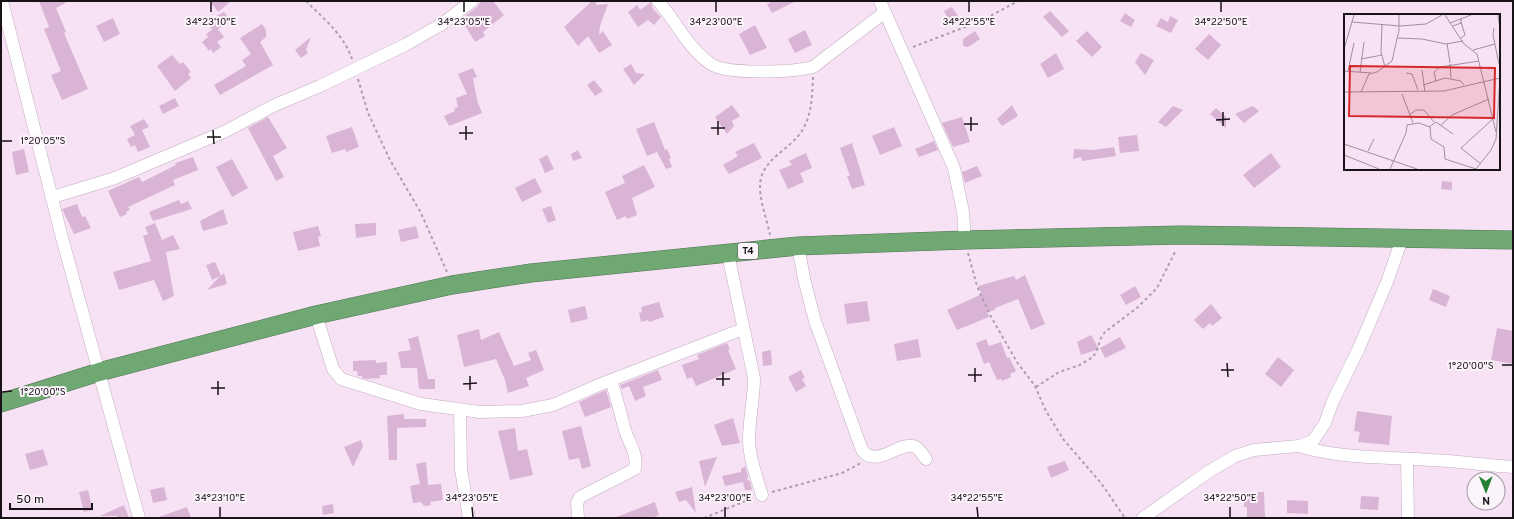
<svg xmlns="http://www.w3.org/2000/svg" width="1514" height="519" font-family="Overpass,sans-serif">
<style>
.building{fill:#d9b4d5}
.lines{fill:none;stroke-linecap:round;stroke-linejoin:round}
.minor-casing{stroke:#c2adbf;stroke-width:13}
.highway-casing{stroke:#517453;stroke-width:19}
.path{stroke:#ae9dad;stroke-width:2;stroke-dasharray:3 3;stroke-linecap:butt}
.minor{stroke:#fff;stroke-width:12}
.highway{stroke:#6fa872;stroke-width:18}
.ticks{fill:none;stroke:#1a1219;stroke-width:1.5}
.labels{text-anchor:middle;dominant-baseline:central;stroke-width:4;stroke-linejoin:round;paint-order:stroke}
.shield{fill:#fcf4fb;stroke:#5e565d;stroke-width:1}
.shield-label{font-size:10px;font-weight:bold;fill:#1a1219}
.inset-road{fill:none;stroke:#9f8f9d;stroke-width:1}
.view{fill:#d62828;fill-opacity:0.15;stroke:#d62828;stroke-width:2}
.inset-edge{fill:none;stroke:#1a1219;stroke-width:2}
.ticks-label{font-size:10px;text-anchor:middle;fill:#1a1219;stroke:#fcf4fb;stroke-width:4;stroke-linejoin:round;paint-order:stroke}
</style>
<rect width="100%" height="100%" fill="#f7e2f5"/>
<g class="building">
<polygon points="39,1 69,1 56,8 66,32 64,33 88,89 62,100 51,75 61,71 44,29 49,27"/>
<polygon points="210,1 231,1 218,12"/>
<polygon points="481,1 493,1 504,15 483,32 485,36 475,42 461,19 477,7"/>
<polygon points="592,1 595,1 597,5 608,4 600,26 599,35 603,31 612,45 599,53 588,36 578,46 564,27"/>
<polygon points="774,1 796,1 772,13 767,4"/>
<polygon points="651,2 653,9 661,17 654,25 648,20 638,27 628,12 637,5 640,10"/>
<polygon points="952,7 960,19 951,24 944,11"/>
<polygon points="1050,11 1069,31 1062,37 1043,17"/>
<polygon points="224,12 231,21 218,29 224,37 217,42 221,47 213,53 211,49 209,51 202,42 208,37 206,34 212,30 207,21"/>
<polygon points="1125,13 1135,20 1131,27 1120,21"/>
<polygon points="1170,16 1178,20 1171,33 1156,26 1161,18 1168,22"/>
<polygon points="113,18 120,34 104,42 96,26"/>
<polygon points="262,24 266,30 266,37 260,42 273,65 220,95 214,85 246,66 242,60 251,54 240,38"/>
<polygon points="755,25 767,48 750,55 739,34"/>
<polygon points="805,30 812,45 795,53 788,39"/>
<polygon points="975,31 980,39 968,47 963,46 963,39"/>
<polygon points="1087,31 1102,47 1092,57 1076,41"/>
<polygon points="1209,34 1221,45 1208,60 1195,49"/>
<polygon points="311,37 306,50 308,53 301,58 295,50"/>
<polygon points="1056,53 1064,69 1048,78 1040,64"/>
<polygon points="1141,53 1154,60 1145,75 1135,62"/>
<polygon points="172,55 180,64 183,62 191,72 188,74 191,78 175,91 157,66"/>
<polygon points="631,64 636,73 645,74 634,85 623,69"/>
<polygon points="473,68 477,77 473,78 477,100 482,113 449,126 444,116 455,111 454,108 458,107 456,98 467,94 458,74"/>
<polygon points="594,80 603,91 595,96 587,85"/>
<polygon points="175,98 179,106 163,114 159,106"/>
<polygon points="732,105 740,116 732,121 734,126 727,134 715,117"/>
<polygon points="1012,105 1018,116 1002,126 997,119"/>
<polygon points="1173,106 1183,110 1166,127 1158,122"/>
<polygon points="1253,106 1259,111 1244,123 1235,114"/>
<polygon points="1216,108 1226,117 1226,128 1210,114"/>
<polygon points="268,117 287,148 273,156 284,177 276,181 248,128"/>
<polygon points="962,117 970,142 953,147 942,123"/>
<polygon points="144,119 149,127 142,130 150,147 138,152 135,145 131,147 127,139 135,135 130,126"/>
<polygon points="654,122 665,150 667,149 671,158 669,159 672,167 666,169 657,152 647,156 636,129"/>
<polygon points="352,127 359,147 346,152 345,149 332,153 326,136"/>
<polygon points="894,127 902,146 880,155 872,136"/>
<polygon points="1137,135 1139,151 1120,153 1118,137"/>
<polygon points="934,141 938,150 919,157 915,149"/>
<polygon points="754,143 762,158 729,174 723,165 738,156 735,152"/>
<polygon points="852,143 865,185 852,189 847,176 850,176 840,148"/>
<polygon points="1114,147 1116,156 1082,161 1081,157 1073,159 1074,149 1093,150"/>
<polygon points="24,149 29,172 16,175 12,152"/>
<polygon points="578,150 582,158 573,161 571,154"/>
<polygon points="806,153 812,168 800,173 804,182 788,189 779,170 792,165 789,161"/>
<polygon points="1271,153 1281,167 1254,188 1243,175"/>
<polygon points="547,155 554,169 545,173 539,159"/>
<polygon points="193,157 198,170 173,180 175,185 128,207 130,210 126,212 127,214 120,217 108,191 139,177 142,182 176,165 175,163"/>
<polygon points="232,159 248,188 232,197 216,167"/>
<polygon points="644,165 655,187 632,198 637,215 627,219 626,216 617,220 605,192 625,183 622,176"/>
<polygon points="977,166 982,176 965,183 962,172"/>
<polygon points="535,178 542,192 522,202 515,188"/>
<polygon points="1442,181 1452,182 1452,190 1441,189"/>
<polygon points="179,200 181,204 188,201 192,209 153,221 149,212"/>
<polygon points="77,204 82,217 85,216 91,228 74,234 62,209"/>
<polygon points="551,206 556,220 548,223 542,209"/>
<polygon points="223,209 228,224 203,231 200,221"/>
<polygon points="155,223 162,240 173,235 180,249 166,252 174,296 163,301 154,280 119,290 113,272 151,261 143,236 148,234 145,227"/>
<polygon points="376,223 376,235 356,238 355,224"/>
<polygon points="318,226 321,236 318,237 320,246 298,251 293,232"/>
<polygon points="416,226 419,238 401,242 398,230"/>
<polygon points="215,262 221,276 224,273 227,284 207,290 220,276 212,280 206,265"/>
<polygon points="1025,275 1045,324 1031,330 1018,299 995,308 995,310 987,312 989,317 957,330 947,310 982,294 978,286 1014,276 1016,280"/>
<polygon points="1135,286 1141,297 1126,305 1120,295"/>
<polygon points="1433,289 1450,296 1446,307 1429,300"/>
<polygon points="867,301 870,321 847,324 844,304"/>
<polygon points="659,302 664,317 649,322 648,320 641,322 639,313 642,312 641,307"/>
<polygon points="1211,304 1222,318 1212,326 1210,323 1203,329 1194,320"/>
<polygon points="585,306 588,319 571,323 568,310"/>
<polygon points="1497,328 1513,331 1513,364 1491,360"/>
<polygon points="479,329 481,340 499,332 514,366 531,360 528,353 536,350 544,370 526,378 529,386 508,393 505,380 496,359 464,367 457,335"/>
<polygon points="1091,335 1099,349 1081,355 1077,342"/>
<polygon points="418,336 428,379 435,379 435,389 419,389 417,368 401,368 398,352 411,350 408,339"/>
<polygon points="1120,337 1126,348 1105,358 1100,348"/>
<polygon points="918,339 921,357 897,361 894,344"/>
<polygon points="986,339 989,346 1001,342 1007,358 1009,357 1016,371 1010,374 1011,377 1002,381 1001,379 997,380 989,362 984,364 976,343"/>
<polygon points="727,343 730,349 728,350 736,369 696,386 692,377 687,379 682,365 699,359 697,355"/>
<polygon points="771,350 772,365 763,366 762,352"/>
<polygon points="1278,357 1294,370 1281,387 1265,374"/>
<polygon points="376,360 376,363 387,362 387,375 380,375 380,378 366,379 362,378 362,376 358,376 357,371 353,371 353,361"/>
<polygon points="658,370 662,380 643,387 646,396 635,401 629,386 622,389 620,385"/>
<polygon points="801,370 805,378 802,379 806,386 796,392 788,377"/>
<polygon points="606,390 611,407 585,417 579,402"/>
<polygon points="1357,411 1392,416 1389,445 1358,442 1360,432 1354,431"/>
<polygon points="404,414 404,419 426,419 426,427 397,428 397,460 389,460 387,416"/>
<polygon points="733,418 740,443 722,446 714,425"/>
<polygon points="581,426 591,466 582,469 579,458 569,460 562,431"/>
<polygon points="515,428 518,451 527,449 533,475 510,480 498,431"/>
<polygon points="361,440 363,446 353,467 344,447"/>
<polygon points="43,449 48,465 30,470 25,454"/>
<polygon points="717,457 705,487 699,461"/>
<polygon points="1065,461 1069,470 1051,478 1047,467"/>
<polygon points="426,462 428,485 441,484 443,500 430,502 431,505 424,506 421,502 413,503 410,486 420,484 416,464"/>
<polygon points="745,466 748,476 747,480 750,481 752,490 745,490 743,482 725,486 722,476 741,472 741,469"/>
<polygon points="164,487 167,500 153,503 150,490"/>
<polygon points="692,487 696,513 686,500 679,502 675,492"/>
<polygon points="88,490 93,510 84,512 79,492"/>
<polygon points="1244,492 1264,492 1265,518 1247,518 1247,507 1244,507"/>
<polygon points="1361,496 1379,497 1378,510 1360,509"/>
<polygon points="1287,500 1308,501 1308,514 1287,513"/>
<polygon points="655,502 659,515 652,518 614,518"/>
<polygon points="333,504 334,513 323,515 322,506"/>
<polygon points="124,505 129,518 118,518 117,516 100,516"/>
<polygon points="187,507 191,518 160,518 159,517"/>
</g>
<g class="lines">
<g class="minor-casing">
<g id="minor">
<polyline points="2,1 61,234 139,518"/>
<path d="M658 1C676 21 688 49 711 64 726 75 795 72 813 67L885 12"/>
<polyline points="880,1 954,168 963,212 965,240"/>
<polyline points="53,197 115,178 226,131 273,106 320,86 405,45 442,24 472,1"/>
<path d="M798 246 805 283 815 321 862 450C876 470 901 439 916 447 920 450 923 455 926 459"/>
<path d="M728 254 754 378C754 399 749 419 749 440 749 458 757 478 762 495"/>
<polyline points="316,315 333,369 341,379 421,404 480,412 522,411 553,405 601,384 743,329"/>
<polyline points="460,410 461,469 469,518"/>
<path d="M1299 446C1341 459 1387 457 1430 460 1458 461 1485 465 1513 467"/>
<polyline points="1407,459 1408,518"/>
<path d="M578 518 577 503 580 497 635 469C638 454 629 443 625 430 620 413 617 397 611 381"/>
<polyline points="1143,518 1208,472 1235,456 1254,450 1299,446 1313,441 1325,423 1333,401 1359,348 1387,282 1402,239"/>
</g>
</g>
<g class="highway-casing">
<polyline id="highway" points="1,403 99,372 316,315 452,285 531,273 798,246 965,240 1181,235 1513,240"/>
</g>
<g class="path">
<path d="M306 1C323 18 344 35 352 59"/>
<polyline points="913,47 981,21 1018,1"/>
<polyline points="358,79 368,113 390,160 421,213 447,272"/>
<path d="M770 235C767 218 757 196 761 178 766 159 787 150 799 135 812 118 812 98 813 77"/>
<polyline points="968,253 977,286 990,315 1017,362 1035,386 1046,411 1063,439 1101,483 1125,518"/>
<polyline points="1036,387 1059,372 1080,365 1093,357 1097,350 1101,338 1105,332 1138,307 1157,288 1176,250"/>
<polyline points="772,492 842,473 861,463"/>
<polyline points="704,518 753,498"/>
</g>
<use href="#minor" class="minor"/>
<use href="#highway" class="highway"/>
</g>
<path class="ticks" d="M211 2V12M464 2V12M716 2V12M969 2V12M1221 2V12M1223 112V126M971 117V131M1216 120 1230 119M718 121V135M964 124H978M466 126V140M711 128H725M213 130 214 144M459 133H473M207 137H221M2 141H12M1227 363 1228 377M1502 365H1512M975 368V382M1221 370H1234M723 372V386M968 375H982M470 376V390M716 379H730M218 381V395M463 384 477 383M211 388H225M2 392 12 391M220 507V517M472 507 473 517M725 507V517M977 507 978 517M1230 507V517"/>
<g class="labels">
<rect class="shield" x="738" y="243" width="20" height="16" rx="3"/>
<g class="shield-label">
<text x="748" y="251">T4</text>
</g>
</g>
<g transform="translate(1344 14)">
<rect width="156" height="156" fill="#f7e2f5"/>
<path class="inset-road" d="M101 1 120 30 133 40 152 118M154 1 156 15M8 8 56 12M106 9 127 1M38 10 37 38 41 53M56 12 82 10 98 1M109 12 117 9V4M150 14 149 21 155 50M54 24 78 25 102 30 119 27M117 24 121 21 117 8M103 29 106 49M0 35 10 1M129 36 151 30M17 45 38 41M106 50 107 64M78 56 81 78M0 57 27 59M4 57 10 29M16 58 20 28M62 59 68 60 74 76M92 67 90 58 96 53 135 47M79 71 101 64 117 67 120 71M0 78 100 77 156 64M17 78 25 60 33 58 48 47 55 16V1M58 80 69 109M65 101 72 96H80L90 108M97 111 108 101 145 85M85 113 92 108 109 120M0 130 73 155M24 137 30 125M0 141 35 155M137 150 117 134 150 104M46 155 62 119 63 111 75 109 86 113 87 125 100 133 101 145 132 155M132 155 147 136 152 125 156 64"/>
<path class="view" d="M6 52 151 54 150 104 5 102Z"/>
<rect width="156" height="156" class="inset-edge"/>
</g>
<g class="ticks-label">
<text x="211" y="25">34°23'10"E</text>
<text x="464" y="25">34°23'05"E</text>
<text x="716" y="25">34°23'00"E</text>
<text x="969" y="25">34°22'55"E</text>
<text x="1221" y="25">34°22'50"E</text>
<text x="43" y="144">1°20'05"S</text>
<text x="1471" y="369">1°20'00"S</text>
<text x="43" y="395">1°20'00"S</text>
<text x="220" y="501">34°23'10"E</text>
<text x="472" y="501">34°23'05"E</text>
<text x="725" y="501">34°23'00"E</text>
<text x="977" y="501">34°22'55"E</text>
<text x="1230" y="501">34°22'50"E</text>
</g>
<rect width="1514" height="519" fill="none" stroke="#1a1219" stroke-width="4"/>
<g transform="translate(1486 491) rotate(179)"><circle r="19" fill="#fcf4fb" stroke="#a29aa1"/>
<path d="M0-3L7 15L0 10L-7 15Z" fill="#238031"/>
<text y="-6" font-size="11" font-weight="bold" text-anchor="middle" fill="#1a1219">N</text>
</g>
<path d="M10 503v6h82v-6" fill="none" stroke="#1a1219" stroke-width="2"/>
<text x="16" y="503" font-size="12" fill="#1a1219" stroke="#fcf4fb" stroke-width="3" paint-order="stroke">50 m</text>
</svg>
